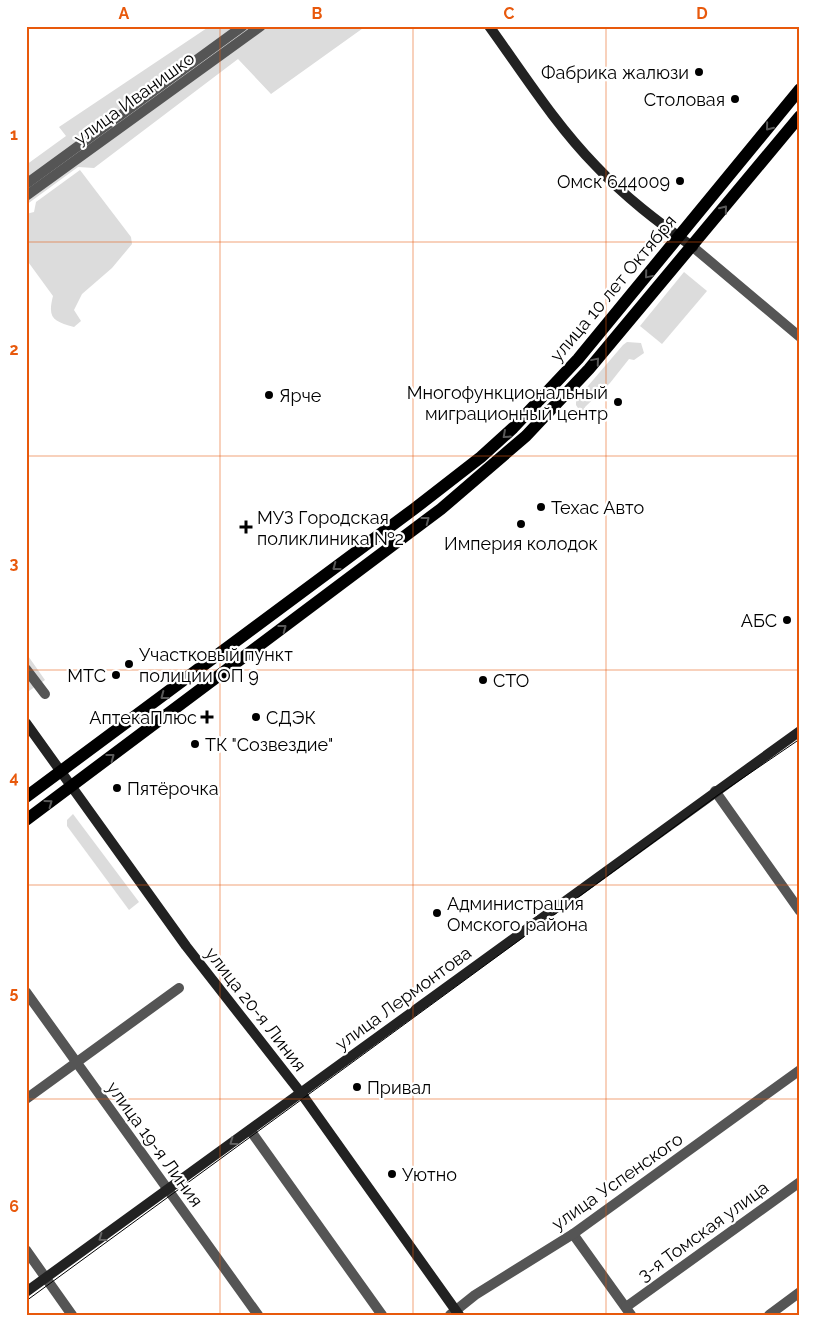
<svg xmlns="http://www.w3.org/2000/svg" width="826" height="1341" font-family="Raleway,sans-serif">
<style>
.green{fill:#dcdcdc}
.lines{fill:none;stroke-linecap:round;stroke-linejoin:round}
.street{stroke:#555;stroke-width:10}
.secondary{stroke:#222;stroke-width:10}
.primary{stroke:#000;stroke-width:12}
.tram{stroke:#000;stroke-width:1}
.oneway{stroke:#595959}
.oneway2{stroke:#646464}
.grid{fill:none;stroke:#e8590c;stroke-width:1;stroke-opacity:0.55}
.poi-dot{fill:#000;stroke:#fff;stroke-width:2}
.labels{text-anchor:middle;dominant-baseline:central;stroke-width:4.5;stroke-linejoin:round;paint-order:stroke}
.poi-label{font-size:18px;fill:#000;stroke:#fff;text-anchor:start}
.street-label{font-size:18px;fill:#000;stroke:#fff}
.neatline{fill:none;stroke:#e8590c;stroke-width:2}
.grid-label{font-size:16px;text-anchor:middle;font-weight:bold;fill:#e8590c}
</style>
<rect width="100%" height="100%" fill="#fff"/>
<g class="green">
<polygon points="210,26 366,26 271,94 238,59 94,168 78,167 26,205 26,165 66,136 59,127"/>
<path d="M80 170 131 237 132 244 112 268 82 294 74 310 81 321 74 327C54 321 47 319 53 296L26 259V214L34 212 36 202Z"/>
<polygon points="684,272 707,291 662,344 640,326"/>
<polygon points="627,342 641,343 644,353 634,360 629,359 610,383 585,407 584,410 580,411 576,405 576,400 623,345"/>
<polygon points="26,653 45,680 26,693"/>
<polygon points="73,814 139,902 129,910 67,826 67,820"/>
</g>
<g class="lines">
<g class="street">
<polyline points="26,184 243,26"/>
<polyline points="26,196 261,26"/>
<polyline points="693,247 800,337"/>
<polyline points="26,669 45,694"/>
<polyline points="715,791 800,911"/>
<polyline points="26,992 258,1315"/>
<polyline points="26,1099 179,988"/>
<polyline points="250,1130 382,1315"/>
<polyline points="573,1234 631,1315"/>
<polyline points="26,1250 72,1315"/>
<polyline points="626,1307 800,1182"/>
<polyline points="450,1315 475,1295 573,1234 800,1070"/>
<polyline points="769,1315 800,1292"/>
</g>
<g class="secondary">
<path d="M489 26C523 73 555 124 596 166 625 197 658 222 693 247"/>
<polyline points="26,723 186,946 301,1093 459,1315"/>
<polyline points="26,1292 800,731"/>
</g>
<g class="primary">
<polyline points="26,797 414,509 481,457 513,428 578,359 800,89"/>
<polyline points="26,820 441,509 526,436 589,369 800,116"/>
</g>
<polyline class="tram" points="26,1301 718,795 800,739"/>
</g>
<defs><path id="oneway-chevron" d="M-2-3.5L2.5 0L-2 3.5" fill="none" stroke-width="1.6" stroke-linecap="round" stroke-linejoin="round" transform="scale(1.25)"/></defs>
<g class="oneway">
<use href="#oneway-chevron" transform="translate(769 127) rotate(129)"/>
<use href="#oneway-chevron" transform="translate(724 209) rotate(-51)"/>
<use href="#oneway-chevron" transform="translate(648 275) rotate(130)"/>
<use href="#oneway-chevron" transform="translate(596 361) rotate(-50)"/>
<use href="#oneway-chevron" transform="translate(506 435) rotate(138)"/>
<use href="#oneway-chevron" transform="translate(426 520) rotate(-37)"/>
<use href="#oneway-chevron" transform="translate(336 567) rotate(143)"/>
<use href="#oneway-chevron" transform="translate(283 628) rotate(-37)"/>
<use href="#oneway-chevron" transform="translate(164 696) rotate(143)"/>
<use href="#oneway-chevron" transform="translate(111 757) rotate(-37)"/>
<use href="#oneway-chevron" transform="translate(49 803) rotate(-36)"/>
</g>
<g class="oneway2">
<use href="#oneway-chevron" transform="translate(233 1142) rotate(144)"/>
<use href="#oneway-chevron" transform="translate(102 1238) rotate(144)"/>
</g>
<path class="grid" d="M220 26V1315M413 26V1315M606 26V1315M26 242H800M26 456H800M26 670H800M26 885H800M26 1099H800"/>
<g class="poi-dot">
<circle cx="699" cy="72" r="5"/>
<circle cx="735" cy="99" r="5"/>
<circle cx="680" cy="181" r="5"/>
<circle cx="269" cy="395" r="5"/>
<circle cx="618" cy="402" r="5"/>
<circle cx="541" cy="507" r="5"/>
<circle cx="521" cy="524" r="5"/>
<path d="M243.5 519.5h5v5h5v5h-5v5h-5v-5h-5v-5h5z"/>
<circle cx="787" cy="620" r="5"/>
<circle cx="129" cy="664" r="5"/>
<circle cx="116" cy="675" r="5"/>
<circle cx="483" cy="680" r="5"/>
<path d="M204.5 709.5h5v5h5v5h-5v5h-5v-5h-5v-5h5z"/>
<circle cx="256" cy="717" r="5"/>
<circle cx="195" cy="744" r="5"/>
<circle cx="117" cy="788" r="5"/>
<circle cx="437" cy="913" r="5"/>
<circle cx="357" cy="1087" r="5"/>
<circle cx="392" cy="1174" r="5"/>
</g>
<g class="labels">
<g class="poi-label">
<text x="689" y="72" text-anchor="end">Фабрика жалюзи</text>
<text x="725" y="99" text-anchor="end">Столовая</text>
<text x="670" y="181" text-anchor="end">Омск 644009</text>
<text x="608" y="392" text-anchor="end">Многофункциональный<tspan x="608" dy="21">миграционный центр</tspan></text>
<text x="279" y="395">Ярче</text>
<text x="551" y="507">Техас Авто</text>
<text x="257" y="517">МУЗ Городская<tspan x="257" dy="21">поликлиника №2</tspan></text>
<text x="521" y="543" text-anchor="middle">Империя колодок</text>
<text x="777" y="620" text-anchor="end">АБС</text>
<text x="139" y="654">Участковый пункт<tspan x="139" dy="21">полиции ОП 9</tspan></text>
<text x="106" y="675" text-anchor="end">МТС</text>
<text x="493" y="680">СТО</text>
<text x="197" y="717" text-anchor="end">АптекаПлюс</text>
<text x="266" y="717">СДЭК</text>
<text x="205" y="744">ТК "Созвездие"</text>
<text x="127" y="788">Пятёрочка</text>
<text x="447" y="903">Администрация<tspan x="447" dy="21">Омского района</tspan></text>
<text x="367" y="1087">Привал</text>
<text x="402" y="1174">Уютно</text>
</g>
<g class="street-label">
<text transform="translate(134 98) rotate(-36)">улица Иванишко</text>
<text transform="translate(613 288) rotate(-50)">улица 10 лет Октября</text>
<text transform="translate(403 998) rotate(-36)">улица Лермонтова</text>
<text transform="translate(256 1009) rotate(52)">улица 20-я Линия</text>
<text transform="translate(155 1144) rotate(54)">улица 19-я Линия</text>
<text transform="translate(617 1181) rotate(-35)">улица Успенского</text>
<text transform="translate(703 1231) rotate(-36)">3-я Томская улица</text>
</g>
</g>
<rect width="826" height="1341" fill="none" stroke="#ffffff" stroke-width="55"/>
<rect x="28" y="28" width="770" height="1286" class="neatline"/>
<g class="grid-label">
<text x="124" y="19">A</text>
<text x="317" y="19">B</text>
<text x="509" y="19">C</text>
<text x="702" y="19">D</text>
<text x="14" y="140">1</text>
<text x="14" y="355">2</text>
<text x="14" y="569">3</text>
<text x="14" y="783">4</text>
<text x="14" y="998">5</text>
<text x="14" y="1212">6</text>
</g>
</svg>
